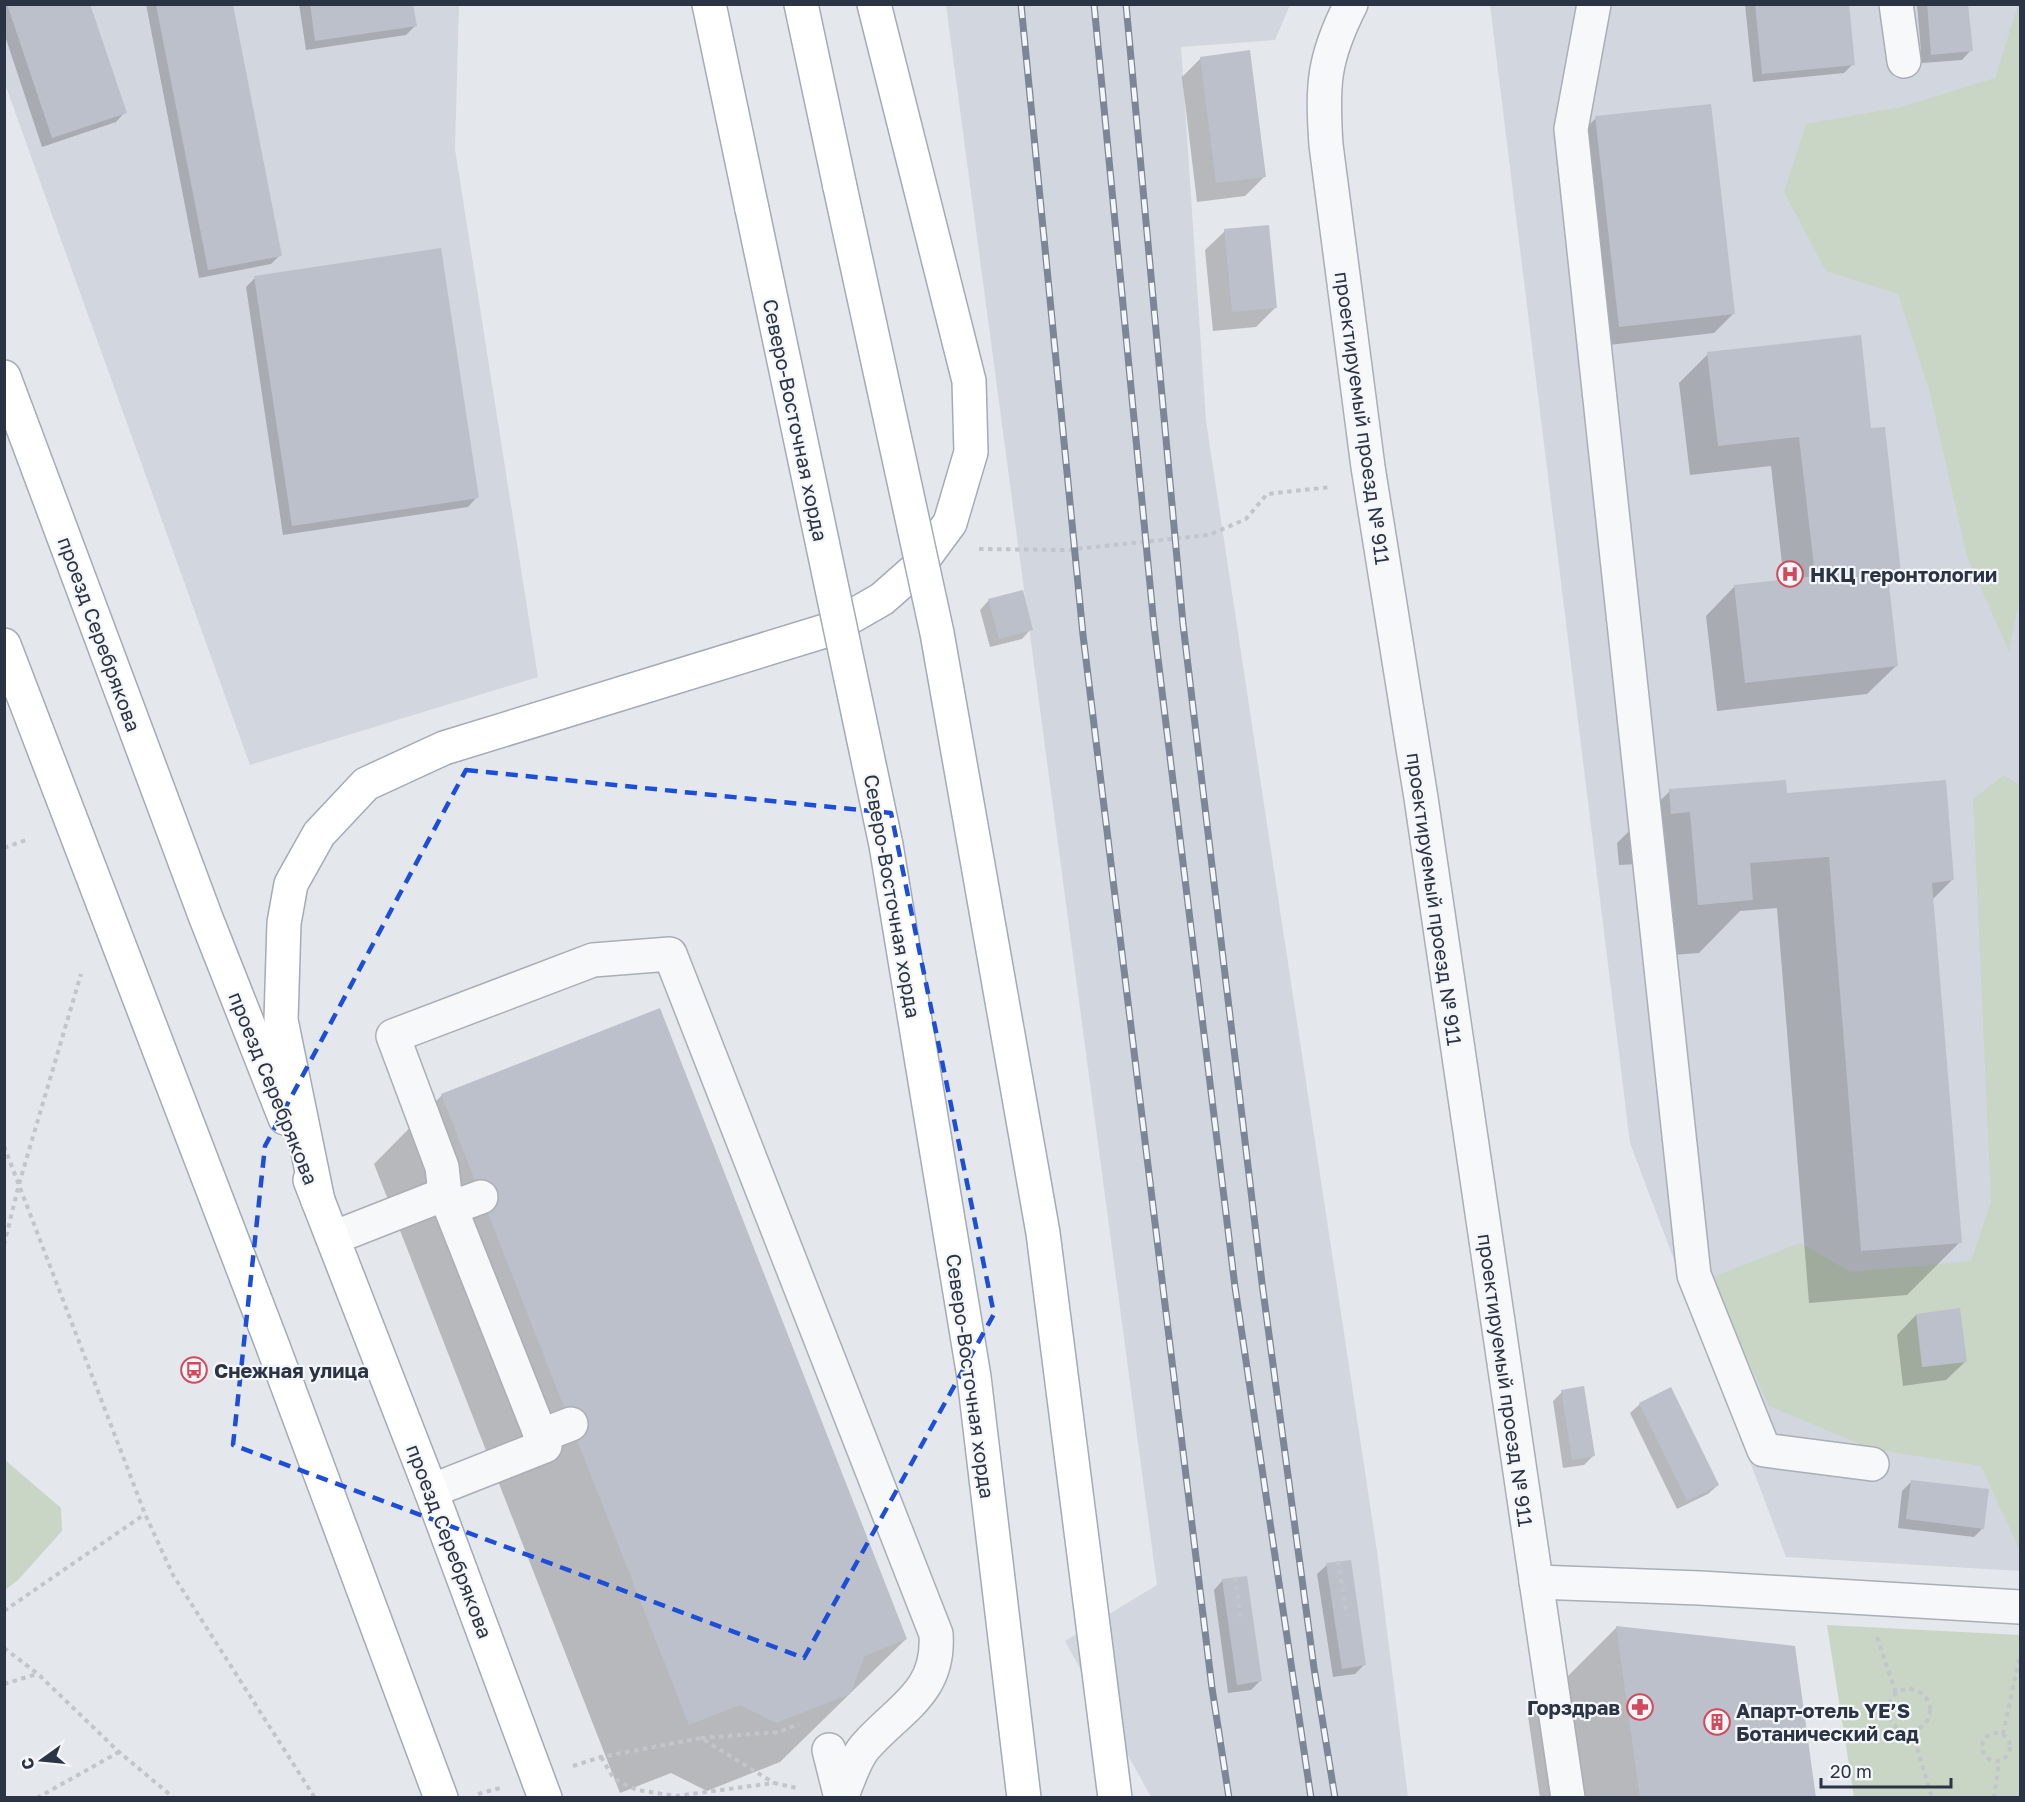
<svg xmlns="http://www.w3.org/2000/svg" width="2025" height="1802" font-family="'Golos Text',sans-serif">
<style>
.built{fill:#d2d6de}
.green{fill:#c9d6c5}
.shadow{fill:#0003}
.building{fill:#bbc0ca}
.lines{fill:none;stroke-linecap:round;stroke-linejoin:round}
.minor-casing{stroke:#a9aeb7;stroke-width:36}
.major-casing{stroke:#a3abb8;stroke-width:36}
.path{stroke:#c2c5cb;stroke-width:4;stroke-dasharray:4.5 4.5;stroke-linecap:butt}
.minor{stroke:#f7f8fa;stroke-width:33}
.major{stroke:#fff;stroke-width:33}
.rail-casing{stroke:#7d8696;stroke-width:7}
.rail{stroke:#f4f6f9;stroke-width:4.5;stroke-dasharray:14;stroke-linecap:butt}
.major-bridge-casing{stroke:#a3abb8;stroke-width:36;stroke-linecap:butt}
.major-bridge{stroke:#fff;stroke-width:33}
.marked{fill:none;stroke:#1d4ed8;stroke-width:4.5;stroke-dasharray:12 8;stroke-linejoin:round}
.labels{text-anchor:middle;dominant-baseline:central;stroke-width:4.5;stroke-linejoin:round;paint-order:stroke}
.street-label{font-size:20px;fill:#2b3445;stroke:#f4f6f9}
.poi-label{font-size:20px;font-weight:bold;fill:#2b3445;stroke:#f4f6f9;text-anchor:start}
</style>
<rect width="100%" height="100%" fill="#e4e7ec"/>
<g class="built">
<polygon points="5,5 459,5 455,149 538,677 250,765 5,84"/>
<polygon points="946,5 1290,5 1275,40 1181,47 1206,421 1377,1551 1408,1797 1151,1797 1065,1641 1157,1585"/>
<polygon points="1490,5 2020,5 2020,1571 1786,1557 1630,1143"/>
</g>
<g class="green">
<polygon points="2018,5 2020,5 2020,596 2009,651 1967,557 1930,393 1898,294 1826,271 1784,192 1806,124 1901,107 1995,78"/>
<polygon points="2004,775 2020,785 2020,1551 1981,1466 1872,1449 1769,1406 1710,1278 1800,1243 1851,1272 1971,1261 1991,1201 1973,799"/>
<polygon points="5,1460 61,1508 62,1531 18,1580 5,1590"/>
<polygon points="1827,1625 2020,1635 2020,1797 1854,1797"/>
</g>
<g class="shadow">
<polygon points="4,4 89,4 125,112 116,122 42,147 4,33"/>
<polygon points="146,4 232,4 280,255 271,264 199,278"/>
<polygon points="299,4 412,4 415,26 406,35 306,50"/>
<polygon points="1745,4 1848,4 1853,64 1844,73 1753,82"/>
<polygon points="1917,4 1967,4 1971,50 1962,60 1922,63"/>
<polygon points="1201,58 1264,177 1245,196 1197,202 1182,77"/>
<polygon points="1596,118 1733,314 1714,333 1600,346 1577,137"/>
<polygon points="1225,231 1275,308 1256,327 1213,331 1205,250"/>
<polygon points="255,278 477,497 468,507 283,535 246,287"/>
<polygon points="1708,354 1870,430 1900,573 1887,585 1896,666 1867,694 1717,711 1706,616 1734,587 1784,581 1771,466 1690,475 1679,383"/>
<polygon points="989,600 1031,629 1022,639 990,647 980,610"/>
<polygon points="1670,791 1786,794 1952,880 1932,900 1960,1242 1907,1295 1809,1303 1777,908 1740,911 1699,953 1646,957 1638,864 1619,865 1617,843"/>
<polygon points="442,1095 906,1639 780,1762 707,1791 671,1773 620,1793 374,1164"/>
<polygon points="1916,1315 1966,1361 1946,1380 1903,1386 1897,1335"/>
<polygon points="1562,1392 1593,1456 1584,1465 1563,1468 1553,1401"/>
<polygon points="1640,1404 1718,1485 1708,1494 1677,1509 1630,1413"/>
<polygon points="1912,1481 1983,1528 1974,1537 1898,1528 1902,1491"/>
<polygon points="1327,1565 1364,1665 1355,1674 1333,1677 1317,1574"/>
<polygon points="1223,1580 1260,1681 1251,1690 1228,1693 1214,1590"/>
<polygon points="1616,1628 1793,1647 1815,1798 1540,1798 1528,1716"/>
</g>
<g class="building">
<polygon points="7,4 90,4 127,113 52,138"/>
<polygon points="310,4 413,4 417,26 315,41"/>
<polygon points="1755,4 1849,4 1855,65 1762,74"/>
<polygon points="1927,4 1968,4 1973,51 1931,55"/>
<polygon points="156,5 233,5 282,256 208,270"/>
<polygon points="1250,50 1266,177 1216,183 1200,57"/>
<polygon points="1711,104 1735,314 1619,327 1595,116"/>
<polygon points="1269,225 1277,308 1232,312 1224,229"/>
<polygon points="441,248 479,498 292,526 254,276"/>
<polygon points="1861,335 1871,428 1885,427 1901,573 1888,575 1898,666 1745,683 1734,585 1815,576 1799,437 1718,446 1707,352"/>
<polygon points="1023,590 1033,630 999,639 988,599"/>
<polygon points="1786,780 1787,793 1946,780 1954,880 1932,883 1962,1243 1861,1251 1829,857 1750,863 1753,900 1698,905 1690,812 1671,814 1669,789"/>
<polygon points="660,1008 907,1639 865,1656 850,1694 776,1723 740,1705 689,1725 441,1094"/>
<polygon points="1960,1308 1967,1362 1922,1367 1916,1314"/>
<polygon points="1584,1386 1595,1456 1572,1460 1561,1390"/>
<polygon points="1671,1387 1719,1485 1687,1501 1639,1403"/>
<polygon points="1911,1480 1989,1489 1984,1529 1906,1519"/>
<polygon points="1351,1560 1366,1665 1342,1669 1326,1563"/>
<polygon points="1247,1576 1262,1681 1237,1685 1222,1579"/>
<polygon points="1616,1626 1795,1646 1816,1798 1640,1798"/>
</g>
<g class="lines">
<g class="minor-casing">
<g id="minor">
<path d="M1351 4C1323 59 1322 85 1326 145L1368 467 1421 798 1568 1798"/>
<polyline points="1594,4 1571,129 1694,1275 1764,1450 1872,1464"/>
<polyline points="1896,4 1904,61"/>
<path d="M445 1194 442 1167 393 1036 593 960 670 954 936 1634C940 1693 899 1708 865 1747 854 1760 848 1782 841 1798"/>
<polyline points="451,1208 481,1197"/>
<polyline points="333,1238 445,1194 545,1446 431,1491"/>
<polyline points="540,1436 571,1424"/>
<polyline points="1536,1582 1700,1588 2020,1607"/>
<polyline points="829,1750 841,1798"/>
</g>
</g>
<g class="major-casing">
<g id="major">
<polyline points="709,4 752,209"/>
<polyline points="801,4 840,187"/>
<polyline points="4,377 206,918 285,1118"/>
<polyline points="4,645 272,1344 441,1798"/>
<polyline points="310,1180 431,1491 545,1798"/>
<polyline points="318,1201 281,1020 284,923 291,884 319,834 366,784 444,748 828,630 882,599 916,569 950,523 971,452 969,381 874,4"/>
</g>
</g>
<g class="path">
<polyline points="979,549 1066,550 1209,535 1246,519 1267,494 1331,487"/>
<polyline points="4,848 29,839"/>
<polyline points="4,1146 145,1514 173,1575 315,1798"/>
<polyline points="4,1245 19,1184 81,974"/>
<polyline points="1338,1561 1347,1616"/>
<polyline points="1235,1577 1241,1620"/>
<polyline points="4,1611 145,1514"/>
<polyline points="1877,1637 1896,1693"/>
<polyline points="4,1648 38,1674 119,1752 174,1798"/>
<polyline points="4,1684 37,1674"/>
<circle cx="1909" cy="1710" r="21"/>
<polyline points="1912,1731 1932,1798"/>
<circle cx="1996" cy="1747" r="14"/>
<polyline points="2003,1734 2020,1655"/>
<polyline points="701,1738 779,1732 799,1724"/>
<polyline points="601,1757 614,1779 637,1790 676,1796 774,1783 797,1788"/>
<polyline points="573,1766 601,1757 701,1738 774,1783"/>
<polyline points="478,1794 500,1788"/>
<polyline points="37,1798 119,1752"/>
<polyline points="1994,1798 1999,1762"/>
</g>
<use href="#minor" class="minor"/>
<use href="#major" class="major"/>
<g class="rail-casing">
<g id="rail">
<polyline points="1021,4 1083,635 1212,1688 1229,1798"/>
<polyline points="1094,4 1154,626 1235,1287 1311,1798"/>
<polyline points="1126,4 1183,624 1262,1283 1314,1668 1335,1798"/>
</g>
</g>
<use href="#rail" class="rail"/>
<g class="major-bridge-casing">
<g id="major-bridge">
<polyline points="840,187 937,633 1043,1233 1115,1798"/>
<polyline points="752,209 886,845 974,1377 1024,1798"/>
</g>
</g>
<use href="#major-bridge" class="major-bridge"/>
</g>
<path class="marked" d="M466 770 891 813 994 1314 804 1658 233 1445 265 1146Z"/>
<defs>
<g id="hospital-ring" transform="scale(1.35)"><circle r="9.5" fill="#f4f6f9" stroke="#d1495b" stroke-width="1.5"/><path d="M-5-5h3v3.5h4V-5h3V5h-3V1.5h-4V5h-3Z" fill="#d1495b"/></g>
<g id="bus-ring" transform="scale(1.35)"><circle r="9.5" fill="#f4f6f9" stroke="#d1495b" stroke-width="1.5"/><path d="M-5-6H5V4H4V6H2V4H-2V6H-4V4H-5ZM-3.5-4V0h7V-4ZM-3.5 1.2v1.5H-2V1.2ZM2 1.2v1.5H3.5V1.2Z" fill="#d1495b"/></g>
<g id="pharmacy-ring" transform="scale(1.35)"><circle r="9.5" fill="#f4f6f9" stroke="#d1495b" stroke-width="1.5"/><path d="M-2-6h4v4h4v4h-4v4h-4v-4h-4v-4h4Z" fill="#d1495b"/></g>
<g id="building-ring" transform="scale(1.35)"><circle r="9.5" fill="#f4f6f9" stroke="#d1495b" stroke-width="1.5"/><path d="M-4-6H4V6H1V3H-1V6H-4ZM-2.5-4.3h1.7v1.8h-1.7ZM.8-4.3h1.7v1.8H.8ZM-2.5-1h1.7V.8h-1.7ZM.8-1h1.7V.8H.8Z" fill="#d1495b"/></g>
</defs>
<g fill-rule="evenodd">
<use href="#hospital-ring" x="1790" y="574"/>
<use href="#bus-ring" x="194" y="1370"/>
<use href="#pharmacy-ring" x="1640" y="1707"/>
<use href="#building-ring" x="1717" y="1722"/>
</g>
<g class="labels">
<g class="street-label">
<text transform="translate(1363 418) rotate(82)">проектируемый проезд № 911</text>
<text transform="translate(796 420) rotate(78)">Северо-Восточная хорда</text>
<text transform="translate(100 634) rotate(70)">проезд Серебрякова</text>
<text transform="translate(893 896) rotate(80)">Северо-Восточная хорда</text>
<text transform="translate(1435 899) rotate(82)">проектируемый проезд № 911</text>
<text transform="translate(274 1088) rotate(68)">проезд Серебрякова</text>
<text transform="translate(971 1376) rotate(82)">Северо-Восточная хорда</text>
<text transform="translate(1506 1380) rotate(82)">проектируемый проезд № 911</text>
<text transform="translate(450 1541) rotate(69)">проезд Серебрякова</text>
</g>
<g class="poi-label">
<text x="1810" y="574">НКЦ геронтологии</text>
<text x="214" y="1370">Снежная улица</text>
<text x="1620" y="1707" text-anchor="end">Горздрав</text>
<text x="1736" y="1710">Апарт-отель YE’S<tspan x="1736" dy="23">Ботанический сад</tspan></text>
</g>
</g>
<rect width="2025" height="1802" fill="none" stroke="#2b3445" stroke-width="12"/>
<g transform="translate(42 1760) rotate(255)" stroke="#f4f6f9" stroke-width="4.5" paint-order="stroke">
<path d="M0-4.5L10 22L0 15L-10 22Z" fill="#2b3445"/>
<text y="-9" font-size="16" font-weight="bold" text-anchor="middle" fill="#2b3445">С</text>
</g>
<path d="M1821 1778v9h130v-9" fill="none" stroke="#2b3445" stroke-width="3"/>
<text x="1830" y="1778" font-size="18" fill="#2b3445" stroke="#f4f6f9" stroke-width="4.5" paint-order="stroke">20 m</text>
</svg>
